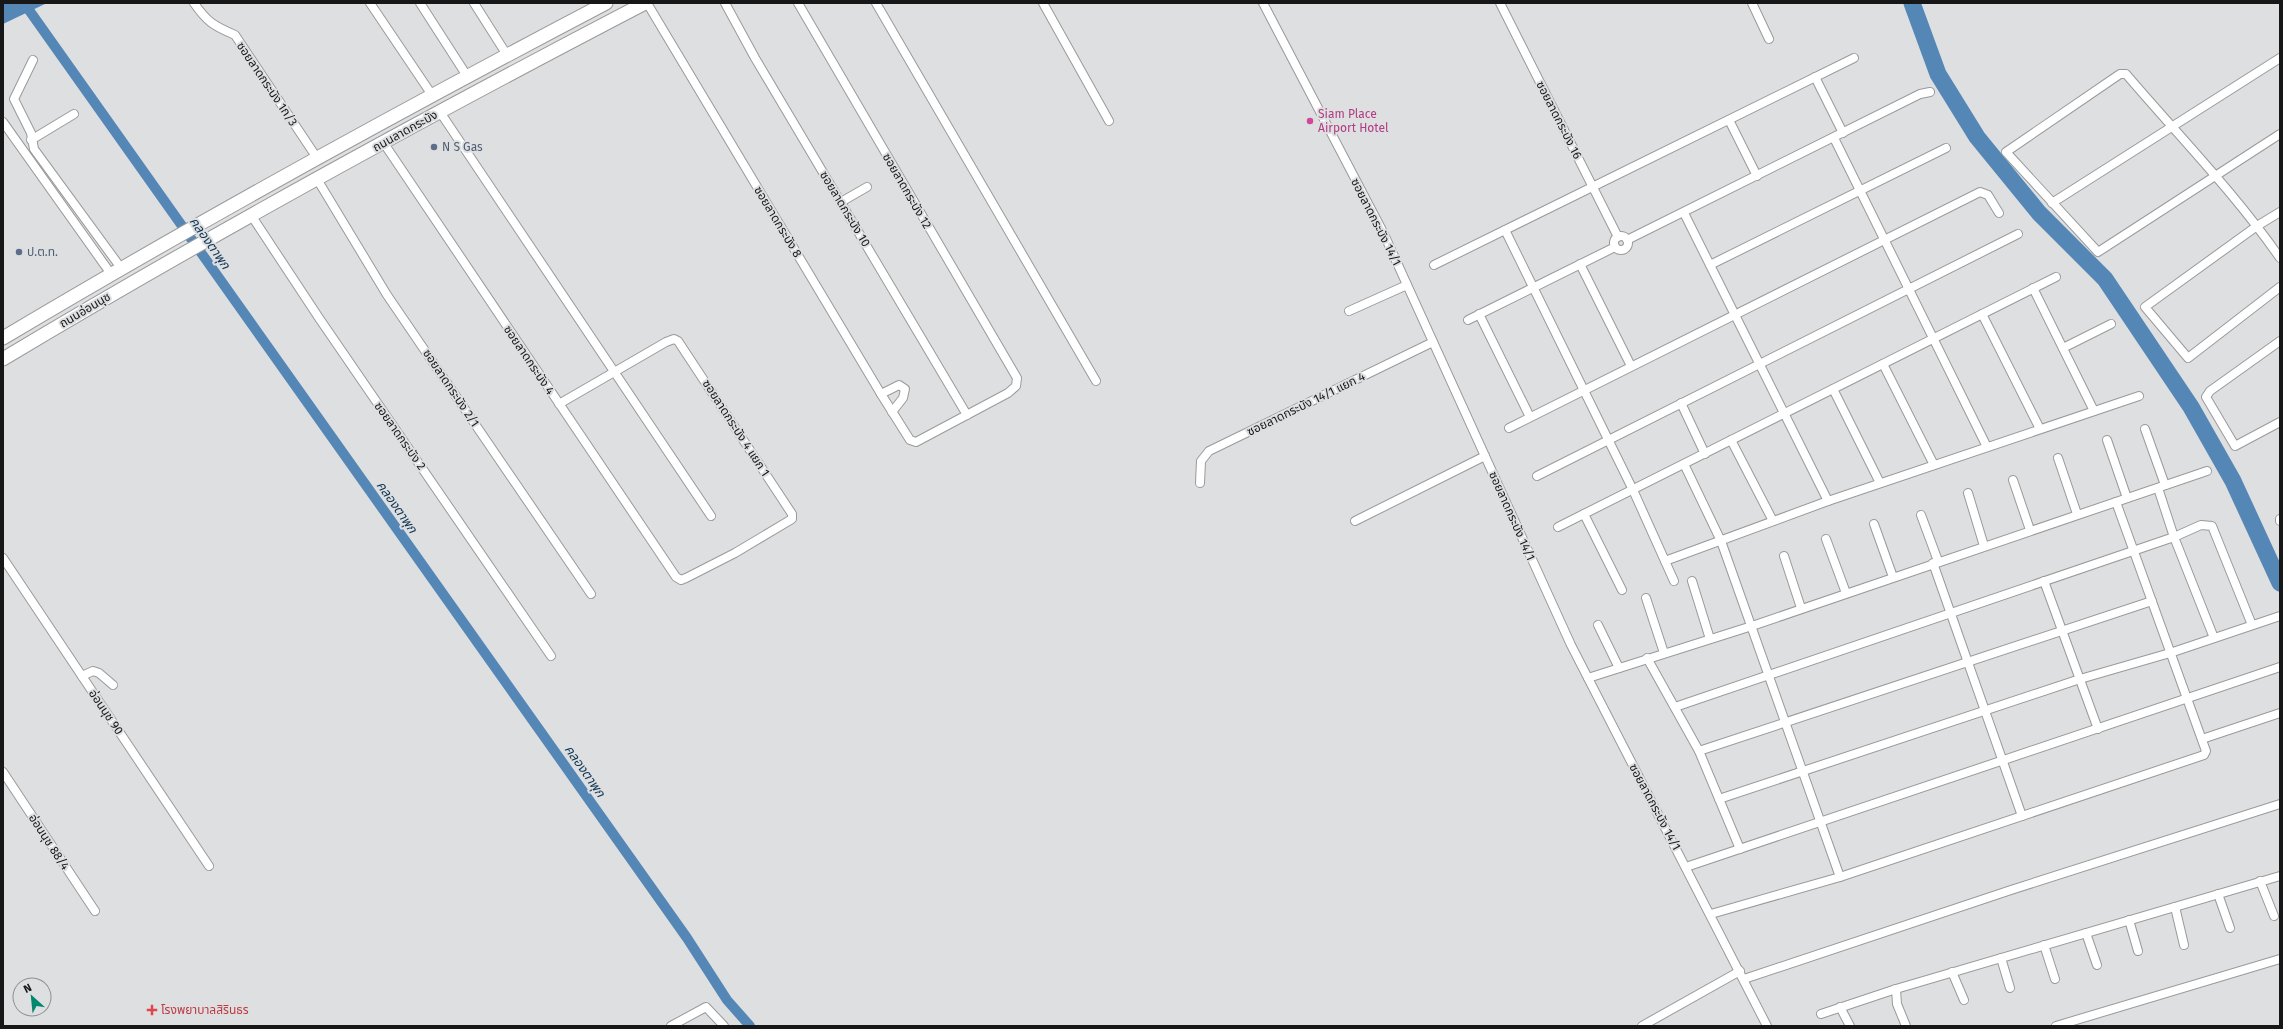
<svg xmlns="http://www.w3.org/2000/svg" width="2283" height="1029" font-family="'Fira Sans','Noto Sans Thai',sans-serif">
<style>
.water{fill:#5587b6}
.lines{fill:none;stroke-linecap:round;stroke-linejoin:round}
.canal{stroke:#5587b6;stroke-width:10}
.river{stroke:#5587b6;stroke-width:17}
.street-casing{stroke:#9a9a9b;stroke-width:10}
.primary-casing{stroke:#9a9a9b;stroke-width:15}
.street{stroke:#fff;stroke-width:8}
.primary{stroke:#fff;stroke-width:13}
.hotel-dot{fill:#d1479c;stroke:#dedfe0;stroke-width:1.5}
.service-dot{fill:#5c6f8a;stroke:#dedfe0;stroke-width:1.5}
.health-dot{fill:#e0444e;stroke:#dedfe0;stroke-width:1.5}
.labels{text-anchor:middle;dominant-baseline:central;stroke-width:4;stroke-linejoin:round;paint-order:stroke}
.street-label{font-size:12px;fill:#171718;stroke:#dedfe0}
.hotel-label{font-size:12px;fill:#b23c85;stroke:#dedfe0;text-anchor:start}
.service-label{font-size:12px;fill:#4e5e75;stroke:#dedfe0;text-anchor:start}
.health-label{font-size:12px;fill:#be3a42;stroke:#dedfe0;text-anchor:start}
.water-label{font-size:13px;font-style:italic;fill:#0f3556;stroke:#dedfe0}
</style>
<rect width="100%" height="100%" fill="#dedfe0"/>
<polygon class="water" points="3,3 47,3 3,24"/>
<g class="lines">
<polyline class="canal" points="24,3 687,938 727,1000 750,1026"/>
<polyline class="river" points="1912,3 1938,74 1977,137 2039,213 2105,279 2191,407 2233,481 2280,583"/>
<g class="street-casing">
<g id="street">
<path d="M194 3C207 22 214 26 235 35L317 158"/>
<polyline points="370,3 432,95"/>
<polyline points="420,3 467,76"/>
<polyline points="474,3 507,55"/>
<polyline points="647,3 881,394 910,440 916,442 1008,393 1016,386 1017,378 798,3"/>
<polyline points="725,3 755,58 967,415"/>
<polyline points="876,3 1096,381"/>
<polyline points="1043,3 1109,121"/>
<polyline points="1263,3 1383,232 1571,645 1767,1026"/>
<polyline points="1500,3 1618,237"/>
<polyline points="1752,3 1769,39"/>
<polyline points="33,60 14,99 31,133 34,149 121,268"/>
<polyline points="1815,77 1843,133"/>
<polyline points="440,112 711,516"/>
<polyline points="1729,120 1757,176"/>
<polyline points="3,122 111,274"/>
<path d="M2280 134 2098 252 2006 152 2120 74H2126C2178 135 2234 192 2280 258"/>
<polyline points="1834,138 1987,447"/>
<polyline points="31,140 74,114"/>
<polyline points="383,142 676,577 681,580 686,578 735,553 792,519 792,514 678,341 674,339 666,342 559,404"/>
<polyline points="317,179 387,295 591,594"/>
<polyline points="841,202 867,187"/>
<polyline points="2052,203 2280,58"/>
<polyline points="2280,212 2257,226 2145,307 2188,358 2280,287"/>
<polyline points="1684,213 1828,501"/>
<polyline points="251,215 319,318 551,656"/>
<polyline points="1505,230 1633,490 1674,581"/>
<circle cx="1621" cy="243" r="7"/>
<polyline points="1627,240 1920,94 1930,92"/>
<polyline points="1580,264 1631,366"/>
<polyline points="1434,265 1854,58"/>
<polyline points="1710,265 1946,148"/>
<polyline points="2033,288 2094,411"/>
<polyline points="1349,311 1407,285"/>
<polyline points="1479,314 1530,417"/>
<polyline points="1982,314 2040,429"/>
<polyline points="1468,320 1615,247"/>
<polyline points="2280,341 2210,391 2206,397 2235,446 2280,422"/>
<polyline points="2063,348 2111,324"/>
<polyline points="1883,364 1934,465"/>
<polyline points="1833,389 1880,483"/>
<polyline points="881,394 899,385 905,389 903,398 892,412"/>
<polyline points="1681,403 1705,454"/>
<polyline points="1509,428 1980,192 1988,195 1999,213"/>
<polyline points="2145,429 2165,485"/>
<polyline points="1731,440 1773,521"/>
<polyline points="2107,440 2127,498"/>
<polyline points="2058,458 2077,514"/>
<polyline points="1684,464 1721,541 1840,877"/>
<polyline points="1537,476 2018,234"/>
<polyline points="2013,480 2030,530"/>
<polyline points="1200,483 1201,461 1209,451 1433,342"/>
<polyline points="2158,488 2174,537 2214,638"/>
<polyline points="1968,493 1984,546"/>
<polyline points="1584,514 1622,590"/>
<polyline points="1921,515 1938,561"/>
<polyline points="2280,519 2280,521"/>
<polyline points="1355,521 1485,456"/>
<polyline points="1874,524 1893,577"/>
<polyline points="1558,527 2056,277"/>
<polyline points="1826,539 1846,593"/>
<polyline points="1784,556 1801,608"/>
<polyline points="3,558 209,866"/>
<polyline points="1665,561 1828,501 2139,396"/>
<polyline points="1933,563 2022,816"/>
<polyline points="1692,581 1710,639"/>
<polyline points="2044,581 2098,729"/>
<polyline points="1646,598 1664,653"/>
<polyline points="1598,625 1619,668"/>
<polyline points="1647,658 1699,751 1740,849"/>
<polyline points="82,676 93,671 99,673 113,685"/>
<polyline points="1588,678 1752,626 2207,471"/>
<polyline points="1675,707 2174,537 2201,525 2212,526 2252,625"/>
<polyline points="2202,739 2280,713"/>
<polyline points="1699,751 2152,601"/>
<polyline points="3,772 95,911"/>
<polyline points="1719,799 2080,679 2170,653 2280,616"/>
<polyline points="1686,867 2280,667"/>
<polyline points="2260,881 2274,916"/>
<polyline points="2218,894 2230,928"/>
<polyline points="2175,907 2184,945"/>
<polyline points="1711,914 1840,877 2204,755 2206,751 2116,502"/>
<polyline points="2129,920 2138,951"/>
<polyline points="2086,933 2097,965"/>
<polyline points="2044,945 2055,979"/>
<polyline points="2001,958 2010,988"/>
<polyline points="1952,972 1964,1000"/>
<polyline points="1744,979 2011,890 2280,804"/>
<polyline points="1896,989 1897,1004 1906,1026"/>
<polyline points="1840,1007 1850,1026"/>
<polyline points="1821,1014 1896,989 2280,876"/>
<polyline points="671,1026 706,1007 724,1026"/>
<polyline points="1642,1026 1740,971"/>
<polyline points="2056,1026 2280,959"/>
</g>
</g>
<g class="primary-casing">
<g id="primary">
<path d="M3 338C201 220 402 110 606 3"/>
<path d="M3 359C213 233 428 116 645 3"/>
</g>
</g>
<use href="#street" class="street"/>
<use href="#primary" class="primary"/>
</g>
<circle class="hotel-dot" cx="1310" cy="121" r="4"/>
<g class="service-dot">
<circle cx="434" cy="147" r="4"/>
<circle cx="19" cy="252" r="4"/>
</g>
<path class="health-dot" d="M150 1004h4v4h4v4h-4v4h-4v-4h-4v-4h4z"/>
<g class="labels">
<g class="street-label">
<text transform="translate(267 84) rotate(56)">ซอยลาดกระบัง 1ก/3</text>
<text transform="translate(1559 120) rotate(63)">ซอยลาดกระบัง 16</text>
<text transform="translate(405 131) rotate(-29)">ถนนลาดกระบัง</text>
<text transform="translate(907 191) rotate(60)">ซอยลาดกระบัง 12</text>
<text transform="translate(845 209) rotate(59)">ซอยลาดกระบัง 10</text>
<text transform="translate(778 222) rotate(59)">ซอยลาดกระบัง 8</text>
<text transform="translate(1376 222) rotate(63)">ซอยลาดกระบัง 14/1</text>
<text transform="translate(85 310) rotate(-31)">ถนนอ่อนนุช</text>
<text transform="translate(529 360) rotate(56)">ซอยลาดกระบัง 4</text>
<text transform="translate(451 388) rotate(56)">ซอยลาดกระบัง 2/1</text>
<text transform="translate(1306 404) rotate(-26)">ซอยลาดกระบัง 14/1 แยก 4</text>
<text transform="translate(736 428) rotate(57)">ซอยลาดกระบัง 4 แยก 1</text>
<text transform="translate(400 436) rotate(55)">ซอยลาดกระบัง 2</text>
<text transform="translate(1512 516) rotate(66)">ซอยลาดกระบัง 14/1</text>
<text transform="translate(106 712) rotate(56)">อ่อนนุช 90</text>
<text transform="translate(1655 807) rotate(62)">ซอยลาดกระบัง 14/1</text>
<text transform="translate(49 842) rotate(57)">อ่อนนุช 88/4</text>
</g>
<g class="hotel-label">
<text x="1318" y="114">Siam Place<tspan x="1318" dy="14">Airport Hotel</tspan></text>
</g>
<g class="service-label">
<text x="442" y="147">N S Gas</text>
<text x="27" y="252">ป.ต.ท.</text>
</g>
<g class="health-label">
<text x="161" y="1010">โรงพยาบาลสิรินธร</text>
</g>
<g class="water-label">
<text transform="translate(210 243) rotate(55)">คลองตาพุก</text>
<text transform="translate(397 507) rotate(55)">คลองตาพุก</text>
<text transform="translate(585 771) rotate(55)">คลองตาพุก</text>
</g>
</g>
<rect width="2283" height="1029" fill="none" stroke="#171718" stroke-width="8"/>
<g transform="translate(32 997) rotate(333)"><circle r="19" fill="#dedfe0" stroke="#8e8f90"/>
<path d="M0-3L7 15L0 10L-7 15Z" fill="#00886e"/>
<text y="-6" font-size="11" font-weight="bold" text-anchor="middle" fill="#171718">N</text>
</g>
</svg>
